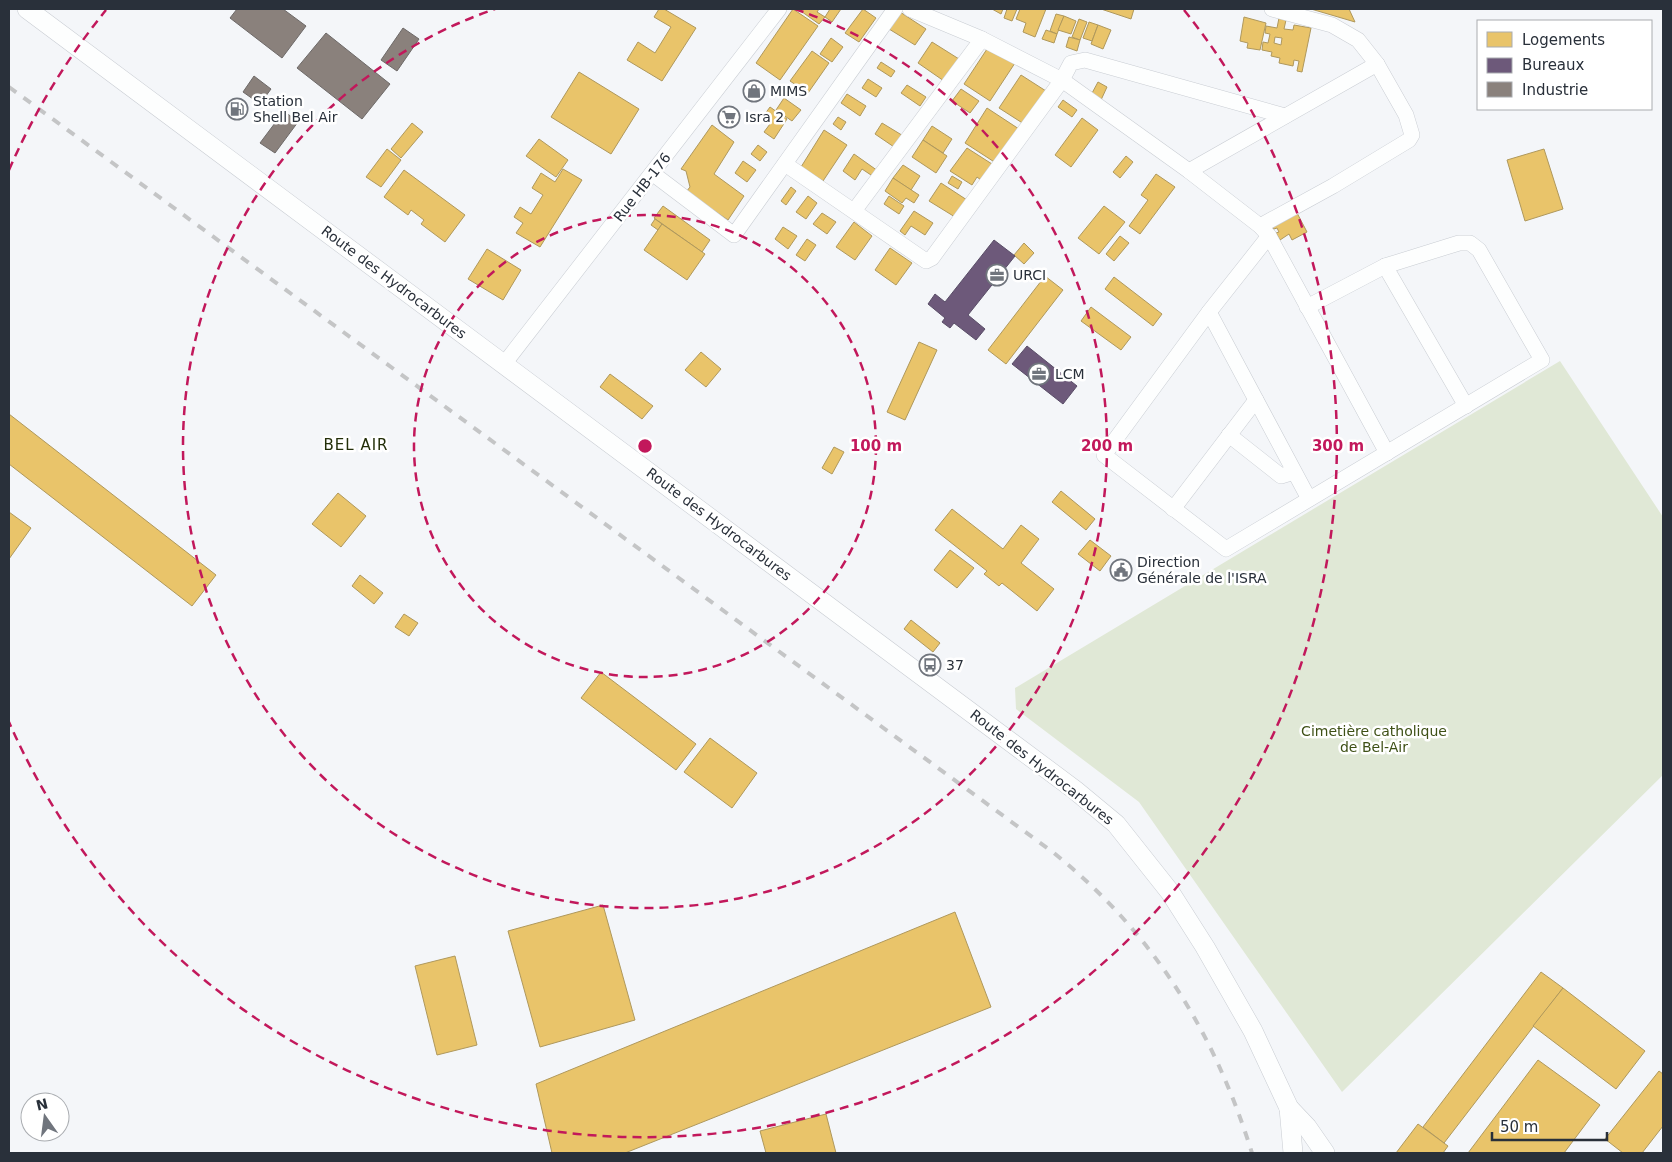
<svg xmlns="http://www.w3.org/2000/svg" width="1672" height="1162" font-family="'DejaVu Sans',sans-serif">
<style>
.green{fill:#e0e8d6}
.homes{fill:#e9c46a;stroke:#af985c;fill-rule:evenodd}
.offices{fill:#6d597a;stroke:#594d67}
.industry{fill:#8a817c;stroke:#6d6968}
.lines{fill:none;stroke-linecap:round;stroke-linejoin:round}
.minor-casing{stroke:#c9cdd3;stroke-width:16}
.tertiary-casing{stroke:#c9cdd3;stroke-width:20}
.minor{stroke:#fdfefe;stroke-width:15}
.tertiary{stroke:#fdfefe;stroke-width:19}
.rail{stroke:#c4c5c6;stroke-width:4;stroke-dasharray:9 9;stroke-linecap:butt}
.ring{fill:none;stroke:#c2185b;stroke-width:2.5;stroke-dasharray:9 6}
.labels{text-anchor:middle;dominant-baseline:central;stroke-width:5;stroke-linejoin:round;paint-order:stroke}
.poi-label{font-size:14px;fill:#29303a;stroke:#fff;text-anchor:start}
.street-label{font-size:14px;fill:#29303a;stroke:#fff}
.park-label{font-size:14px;fill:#3e5016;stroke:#fff}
.neighbourhood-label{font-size:15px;letter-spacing:1px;fill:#232f09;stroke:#fff}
.centre{fill:#c2185b;stroke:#fff;stroke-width:2.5}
.ring-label{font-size:15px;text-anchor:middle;font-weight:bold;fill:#c2185b;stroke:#fff;stroke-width:5;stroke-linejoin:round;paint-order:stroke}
</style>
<rect width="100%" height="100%" fill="#f4f6f9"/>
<polygon class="green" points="1560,361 1663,517 1663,775 1342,1092 1139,802 1016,709 1015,688"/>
<g class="homes">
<polygon points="659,9 664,9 696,28 662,81 627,60 638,42 655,53 671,27 654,17"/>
<polygon points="793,9 818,26 780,80 756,63"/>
<polygon points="798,9 819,9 817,12 825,17 819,24"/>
<polygon points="830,9 841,9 832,22 825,17"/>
<polygon points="863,9 876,18 859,42 845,33"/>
<polygon points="992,9 1003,9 1001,14"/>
<polygon points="1007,9 1017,9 1012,21 1004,18"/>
<polygon points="1020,9 1046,9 1035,37 1023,32 1026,23 1016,19"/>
<polygon points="1101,9 1134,9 1131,19"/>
<polygon points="1311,9 1349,9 1355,22 1345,19"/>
<polygon points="900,12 926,29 915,45 889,29"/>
<polygon points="1056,14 1064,16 1057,34 1050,31"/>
<polygon points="1064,16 1076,21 1071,34 1058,30"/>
<polygon points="1244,17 1266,23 1260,50 1247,48 1248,43 1240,41"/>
<path d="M1279 18 1286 20 1284 29 1293 30 1294 25 1311 28 1302 72 1297 71 1299 61 1294 60 1293 66 1279 63 1280 58 1271 56 1272 52 1262 50 1263 42 1268 43 1270 34 1265 33 1266 26 1277 28ZM1275 37 1282 38 1281 45 1274 43Z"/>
<polygon points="1079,19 1087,22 1080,40 1072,37"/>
<polygon points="1089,22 1098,25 1092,41 1083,38"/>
<polygon points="1098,25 1111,30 1103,49 1091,44"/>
<polygon points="1046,30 1057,34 1054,43 1042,39"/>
<polygon points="1069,37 1080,40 1077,51 1066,47"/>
<polygon points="831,38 843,47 832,62 820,54"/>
<polygon points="932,42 959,59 944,81 918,63"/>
<polygon points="989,46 1015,63 990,101 964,84"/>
<polygon points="812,51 829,63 808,93 790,81"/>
<polygon points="881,62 895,71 891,77 877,68"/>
<polygon points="579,72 639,109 611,154 551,117"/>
<polygon points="1021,75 1046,91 1024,124 999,108"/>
<polygon points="868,79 882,88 876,97 862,88"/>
<polygon points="1098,82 1107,87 1101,100 1091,95"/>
<polygon points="907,85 926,97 920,106 901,93"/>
<polygon points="961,89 979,101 970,113 952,101"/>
<polygon points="847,94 866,106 860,116 841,103"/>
<polygon points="784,98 801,110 792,121 776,110"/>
<polygon points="1063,100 1077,110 1072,117 1058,107"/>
<polygon points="770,107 787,119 774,139 764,132 770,124 762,118"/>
<polygon points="987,108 1022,131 999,165 965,143"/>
<polygon points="838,117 846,122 841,130 833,124"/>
<polygon points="1082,118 1098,130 1071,167 1055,155"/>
<polygon points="412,123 423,132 401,158 391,149"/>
<polygon points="882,123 905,137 897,149 875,134"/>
<polygon points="712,125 734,142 714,174 744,196 728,220 686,192 690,187 686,171 681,169"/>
<polygon points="932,126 952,139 943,153 923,140"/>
<polygon points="824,130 847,145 823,181 801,167"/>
<polygon points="539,139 568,160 556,177 526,156"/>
<polygon points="923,140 947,156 936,173 912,157"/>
<polygon points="758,145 767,152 760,161 751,154"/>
<polygon points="967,148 992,164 981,180 977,177 972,185 950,171"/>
<polygon points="387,149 401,160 381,187 366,177"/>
<polygon points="1544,149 1563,209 1525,221 1507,160"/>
<polygon points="854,154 878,171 874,177 862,169 855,180 843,171"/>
<polygon points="1126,156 1133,162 1120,178 1113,172"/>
<polygon points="743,161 756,170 747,182 735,173"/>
<polygon points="903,165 920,176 911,190 893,178"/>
<polygon points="563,169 582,180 540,247 516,233 523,223 514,217 520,207 531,214 543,195 532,188 541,173 555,182"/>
<polygon points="404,170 465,215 445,242 421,224 424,220 411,210 408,215 384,197"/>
<polygon points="1156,174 1175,187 1140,234 1129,226 1148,200 1141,195"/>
<polygon points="952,176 962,182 958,189 948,183"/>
<polygon points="893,178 919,195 914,203 906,198 902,203 885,191"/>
<polygon points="941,183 967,200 955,217 929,201"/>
<polygon points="791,187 796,191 786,205 781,201"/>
<polygon points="808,196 817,203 806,219 796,212"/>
<polygon points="889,196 904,206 899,214 884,204"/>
<polygon points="663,206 710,240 702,252 654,218"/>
<polygon points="1104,206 1125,222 1099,254 1078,238"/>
<polygon points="914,211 933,223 925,235 911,226 905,235 900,231"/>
<polygon points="1296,211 1307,232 1292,240 1289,234 1280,240 1276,233 1279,232 1277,228 1274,229 1271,224"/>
<polygon points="822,213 836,222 827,234 813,224"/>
<polygon points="655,219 662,224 658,230 651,225"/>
<polygon points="854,222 872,236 855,260 836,247"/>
<polygon points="662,224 705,254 687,280 644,250"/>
<polygon points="783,227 797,236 788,249 775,239"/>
<polygon points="1120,236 1129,243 1114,261 1106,254"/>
<polygon points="807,239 816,245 805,261 796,255"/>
<polygon points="1024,243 1034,253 1024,264 1014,255"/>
<polygon points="890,248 912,263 896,285 875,270"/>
<polygon points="487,249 521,270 503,300 468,279"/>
<polygon points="1045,276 1063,290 1006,364 988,350"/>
<polygon points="1114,277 1162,314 1153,326 1105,289"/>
<polygon points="1091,307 1131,337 1121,350 1081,321"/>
<polygon points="919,342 937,350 905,420 887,412"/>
<polygon points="701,352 721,369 706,387 685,370"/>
<polygon points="610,374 653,406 642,419 600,387"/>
<polygon points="9,414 216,575 192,606 9,464"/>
<polygon points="834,447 844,452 832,474 822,468"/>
<polygon points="1061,491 1095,519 1086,530 1052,502"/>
<polygon points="338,493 366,516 341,547 312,524"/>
<polygon points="952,509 1003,549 1021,525 1039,539 1021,563 1054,589 1037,611 1002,583 999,586 984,574 987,571 935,530"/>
<polygon points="9,512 31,528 9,559"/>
<polygon points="1090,540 1111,556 1100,571 1078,554"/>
<polygon points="950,550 974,568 957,588 934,570"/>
<polygon points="360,575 383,593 374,604 352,586"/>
<polygon points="404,614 418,623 409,636 395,627"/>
<polygon points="911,620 940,643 933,652 904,629"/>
<polygon points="601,672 696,744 676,770 581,698"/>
<polygon points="710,738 757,773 732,808 684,772"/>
<polygon points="603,905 635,1020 540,1047 508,931"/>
<polygon points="955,912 991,1007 625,1153 552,1153 536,1084"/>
<polygon points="455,956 477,1045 437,1055 415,966"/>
<polygon points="1541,972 1563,988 1444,1143 1423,1127"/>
<polygon points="1563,988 1645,1051 1616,1089 1533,1026"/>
<polygon points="1538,1060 1600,1105 1564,1153 1468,1153"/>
<polygon points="1659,1071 1663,1074 1663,1126 1642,1153 1623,1153 1605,1139"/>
<polygon points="826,1114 836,1153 766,1153 760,1131"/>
<polygon points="1418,1124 1448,1146 1443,1153 1396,1153"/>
</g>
<g class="offices">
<polygon points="994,240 1015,256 968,315 985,329 976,340 954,323 950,328 942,322 945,318 928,304 935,294 945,302"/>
<polygon points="1027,346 1077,386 1063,404 1012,364"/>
</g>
<g class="industry">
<polygon points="237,9 283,9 306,26 282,58 230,18"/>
<polygon points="403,28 419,39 397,71 381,60"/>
<polygon points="326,33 390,84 362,119 297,68"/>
<polygon points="254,76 271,89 260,104 243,92"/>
<polygon points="284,111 298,122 275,153 260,143"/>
</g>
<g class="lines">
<g class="minor-casing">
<g id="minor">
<polyline points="910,9 982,39 1062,80 1189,171 1260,226 1269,236 1387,453"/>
<polyline points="785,164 926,261 932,258 1062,80 1071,63 1085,60 1285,116"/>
<polyline points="1189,171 1377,64"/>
<polyline points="652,173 734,235 895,9"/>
<polyline points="854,211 982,39"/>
<polyline points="1260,226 1333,186 1409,140 1412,135 1406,115 1377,64 1358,40 1332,25 1272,9"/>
<polyline points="1269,236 1209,312 1104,455 1226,549 1542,360 1479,250 1470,243 1459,243 1385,266 1307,307"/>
<polyline points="1385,266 1466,406"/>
<polyline points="1209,312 1309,499"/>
<polyline points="504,364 779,9"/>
<polyline points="1229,435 1281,476 1294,472"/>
<polyline points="1173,509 1256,400"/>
</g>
</g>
<g class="tertiary-casing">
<g id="tertiary">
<polyline points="27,9 1075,790 1116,824 1170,892 1205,947 1253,1031 1289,1108 1307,1127 1325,1153"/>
<polyline points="1289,1108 1293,1153"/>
</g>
</g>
<use href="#minor" class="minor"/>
<use href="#tertiary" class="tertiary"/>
<path class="rail" d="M9 87 1054 853C1153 933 1214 1031 1252 1153"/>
</g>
<g class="ring">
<circle cx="645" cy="446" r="231"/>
<path d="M795 9A462 462 0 1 1 495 9"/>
<path d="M9 170A693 693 0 0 1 106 10M1184 10A693 693 0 1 1 9 722"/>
</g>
<defs>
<g id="shop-ring" transform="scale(1.125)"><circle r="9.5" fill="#fff" stroke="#70757d" stroke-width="1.5"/><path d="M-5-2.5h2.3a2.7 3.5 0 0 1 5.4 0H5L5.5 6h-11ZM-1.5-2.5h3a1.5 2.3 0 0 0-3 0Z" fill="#70757d"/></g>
<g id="fuel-ring" transform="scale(1.125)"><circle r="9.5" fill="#fff" stroke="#70757d" stroke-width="1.5"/><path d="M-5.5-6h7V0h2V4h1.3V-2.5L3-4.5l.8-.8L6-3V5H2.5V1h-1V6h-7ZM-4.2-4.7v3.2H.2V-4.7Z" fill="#70757d"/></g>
<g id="supermarket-ring" transform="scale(1.125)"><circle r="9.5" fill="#fff" stroke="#70757d" stroke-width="1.5"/><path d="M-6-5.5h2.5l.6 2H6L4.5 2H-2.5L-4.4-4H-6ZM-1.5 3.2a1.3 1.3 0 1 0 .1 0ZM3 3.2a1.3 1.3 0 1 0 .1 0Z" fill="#70757d"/></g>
<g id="office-ring" transform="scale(1.125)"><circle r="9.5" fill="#fff" stroke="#70757d" stroke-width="1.5"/><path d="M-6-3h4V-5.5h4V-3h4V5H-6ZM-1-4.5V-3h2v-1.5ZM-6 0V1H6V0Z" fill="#70757d"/></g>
<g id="civic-ring" transform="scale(1.125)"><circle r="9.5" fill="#fff" stroke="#70757d" stroke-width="1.5"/><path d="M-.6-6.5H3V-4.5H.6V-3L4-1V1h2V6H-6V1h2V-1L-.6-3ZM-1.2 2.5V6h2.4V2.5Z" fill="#70757d"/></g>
<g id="bus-ring" transform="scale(1.125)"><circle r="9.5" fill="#fff" stroke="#70757d" stroke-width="1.5"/><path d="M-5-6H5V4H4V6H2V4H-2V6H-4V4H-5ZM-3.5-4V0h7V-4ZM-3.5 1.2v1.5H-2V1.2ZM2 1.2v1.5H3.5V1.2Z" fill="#70757d"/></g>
</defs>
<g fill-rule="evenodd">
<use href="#shop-ring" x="754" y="91"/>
<use href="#fuel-ring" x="237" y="109"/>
<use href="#supermarket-ring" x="729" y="117"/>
<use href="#office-ring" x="997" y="275"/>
<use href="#office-ring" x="1039" y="374"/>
<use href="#civic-ring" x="1121" y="570"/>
<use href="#bus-ring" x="930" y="665"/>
</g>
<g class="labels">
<g class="poi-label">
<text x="770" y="91">MIMS</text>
<text x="253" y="101">Station<tspan x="253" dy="16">Shell Bel Air</tspan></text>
<text x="745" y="117">Isra 2</text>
<text x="1013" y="275">URCI</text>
<text x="1055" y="374">LCM</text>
<text x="1137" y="562">Direction<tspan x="1137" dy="16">Générale de l'ISRA</tspan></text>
<text x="946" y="665">37</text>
</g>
<g class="street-label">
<text transform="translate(642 187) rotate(-52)">Rue HB-176</text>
<text transform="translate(394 282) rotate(37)">Route des Hydrocarbures</text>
<text transform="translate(719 524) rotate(37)">Route des Hydrocarbures</text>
<text transform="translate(1042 767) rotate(38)">Route des Hydrocarbures</text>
</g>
<g class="park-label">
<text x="1374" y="731">Cimetière catholique<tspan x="1374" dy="16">de Bel-Air</tspan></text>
</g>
<g class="neighbourhood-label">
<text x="356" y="445">BEL AIR</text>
</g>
</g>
<circle cx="645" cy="446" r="8" class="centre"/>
<g class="ring-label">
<text x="876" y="451">100 m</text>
<text x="1107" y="451">200 m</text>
<text x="1338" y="451">300 m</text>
</g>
<rect width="1672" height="1162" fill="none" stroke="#29303a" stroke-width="20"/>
<rect x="1477" y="20" width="175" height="90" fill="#ffffff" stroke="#a9acb0"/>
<rect x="1487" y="32" width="25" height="15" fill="#e9c46a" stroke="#a9acb0"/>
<text x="1522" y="45" font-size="15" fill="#29303a">Logements</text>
<rect x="1487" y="58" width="25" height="15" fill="#6d597a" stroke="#a9acb0"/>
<text x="1522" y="70" font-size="15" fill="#29303a">Bureaux</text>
<rect x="1487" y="82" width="25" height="15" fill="#8a817c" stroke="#a9acb0"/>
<text x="1522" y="95" font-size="15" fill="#29303a">Industrie</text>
<g transform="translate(45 1117) rotate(346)"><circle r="24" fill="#ffffff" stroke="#a9acb0"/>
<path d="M0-4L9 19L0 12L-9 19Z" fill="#70757d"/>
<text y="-8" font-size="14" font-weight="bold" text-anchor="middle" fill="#29303a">N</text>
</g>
<path d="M1492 1132v8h115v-8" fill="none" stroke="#29303a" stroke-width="2.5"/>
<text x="1500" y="1132" font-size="15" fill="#29303a" stroke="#ffffff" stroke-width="4" paint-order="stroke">50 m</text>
</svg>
